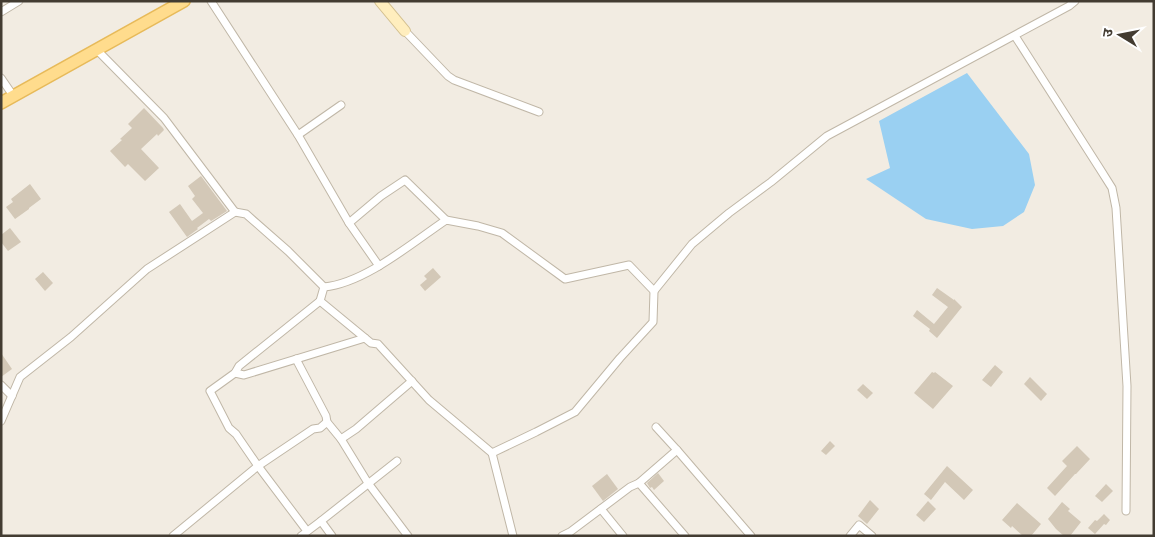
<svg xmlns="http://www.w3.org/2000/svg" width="1155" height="537" font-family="Montserrat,'Noto Sans Devanagari',sans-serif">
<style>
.water{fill:#9ad0f2}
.building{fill:#d3c8b7}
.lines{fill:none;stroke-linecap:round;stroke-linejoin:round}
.street-casing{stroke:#c0b7a7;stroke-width:9}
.secondary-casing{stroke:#d3c08f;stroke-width:12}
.primary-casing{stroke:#e7ba5a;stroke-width:14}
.street{stroke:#fff;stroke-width:7}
.secondary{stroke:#ffeebe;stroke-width:10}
.primary{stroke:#ffdc8d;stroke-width:11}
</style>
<rect width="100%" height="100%" fill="#f2ece2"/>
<polygon class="water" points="967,73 1029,154 1035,185 1024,212 1003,226 972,229 926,219 866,179 890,168 879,121"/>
<g class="building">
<polygon points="144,108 163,128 164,130 158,136 157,134 141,149 159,168 145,181 128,164 125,167 110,151 122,140 120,139 132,128 128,124"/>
<polygon points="201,176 227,211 211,221 209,219 197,228 198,229 187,237 169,212 180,204 192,221 203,213 192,199 195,196 188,186"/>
<polygon points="30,184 41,199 29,208 29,209 15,219 6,207 13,202 11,199"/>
<polygon points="10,228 21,242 8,251 1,242 1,235"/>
<polygon points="433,268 441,277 425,291 420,285 427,279 424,276"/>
<polygon points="43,272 53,283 45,291 35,279"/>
<polygon points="937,288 954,300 954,299 962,307 937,338 929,331 930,329 913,316 917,310 934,324 948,307 932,295"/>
<polygon points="1,353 12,369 1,377"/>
<polygon points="995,365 1003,372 991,387 982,380"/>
<polygon points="932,372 934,373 935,372 953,386 933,409 914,393"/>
<polygon points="1030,377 1047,394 1041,401 1024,384"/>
<polygon points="863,384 873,393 867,399 857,390"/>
<polygon points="830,441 835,446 826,455 821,451"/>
<polygon points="1077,446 1090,459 1076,474 1075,474 1055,496 1047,488 1067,466 1062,461"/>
<polygon points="947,466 973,490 964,500 945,482 931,500 924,494"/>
<polygon points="658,473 664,481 654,490 652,487 650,488 647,483"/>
<polygon points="607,474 618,489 603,501 592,486"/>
<polygon points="1106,484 1113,491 1102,502 1095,496"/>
<polygon points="870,500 879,509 867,524 858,516"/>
<polygon points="928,501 936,509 924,522 916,515"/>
<polygon points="1062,502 1070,509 1068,511 1081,522 1070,536 1064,536 1056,529 1048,519"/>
<polygon points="1017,503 1041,524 1031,536 1023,536 1012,526 1011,528 1002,520"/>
<polygon points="1104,514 1110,520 1106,525 1104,524 1095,534 1088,528 1095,520 1097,521"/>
</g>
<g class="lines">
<g class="street-casing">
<g id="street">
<polyline points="211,1 298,135 349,223 379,266"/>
<polyline points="1,12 19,1"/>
<polyline points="405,31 448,76 454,80 539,112"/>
<polyline points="1015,36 1100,169 1112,188 1116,208 1127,386 1126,511"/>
<polyline points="97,50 164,118 235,212"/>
<polyline points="1,78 14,97"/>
<polyline points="298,135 341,105"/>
<polyline points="349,223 381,196 405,180 446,220"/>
<path d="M324 287C365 283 412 243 446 220L478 226 502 233 565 279 629 265 654 291 653 322 620 358 575 412 536 432 492 453"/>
<polyline points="654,291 692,244 729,213 771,182 827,136 1069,6 1075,1"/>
<polyline points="296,359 326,416 327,422 341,439 368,483 408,536"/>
<polyline points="235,373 244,375 365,338"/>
<polyline points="1,385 12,396"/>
<polyline points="1,421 20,377 71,337 147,269 235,212 246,214 288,251 324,287 320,301 371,343 378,344 429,400 492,453 513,536"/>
<polyline points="656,427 677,450 751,536"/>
<polyline points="341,439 356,429 412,381"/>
<polyline points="639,483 685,536"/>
<polyline points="601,509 623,536"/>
<polyline points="321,521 332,536"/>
<polyline points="307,531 258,466 236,434 229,428 210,391 235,373 239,366 320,301"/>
<polyline points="173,536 258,466 313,429 320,428 327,422"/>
<polyline points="301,536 321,521 397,461"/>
<polyline points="562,536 570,532 630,487 639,483 677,450"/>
<polyline points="850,536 859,525 872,536"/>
</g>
</g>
<g class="secondary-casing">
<polyline id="secondary" points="380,1 405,31"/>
</g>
<g class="primary-casing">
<polyline id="primary" points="1,103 184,1"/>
</g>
<use href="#street" class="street"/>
<use href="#secondary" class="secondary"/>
<use href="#primary" class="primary"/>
</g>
<rect width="1155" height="537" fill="none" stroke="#433c32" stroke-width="5"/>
<g transform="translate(1120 35) rotate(280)" stroke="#ffffff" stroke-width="4" paint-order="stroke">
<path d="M0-4L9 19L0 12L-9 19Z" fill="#433c32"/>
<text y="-8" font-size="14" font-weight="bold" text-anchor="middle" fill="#433c32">उ</text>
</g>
</svg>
